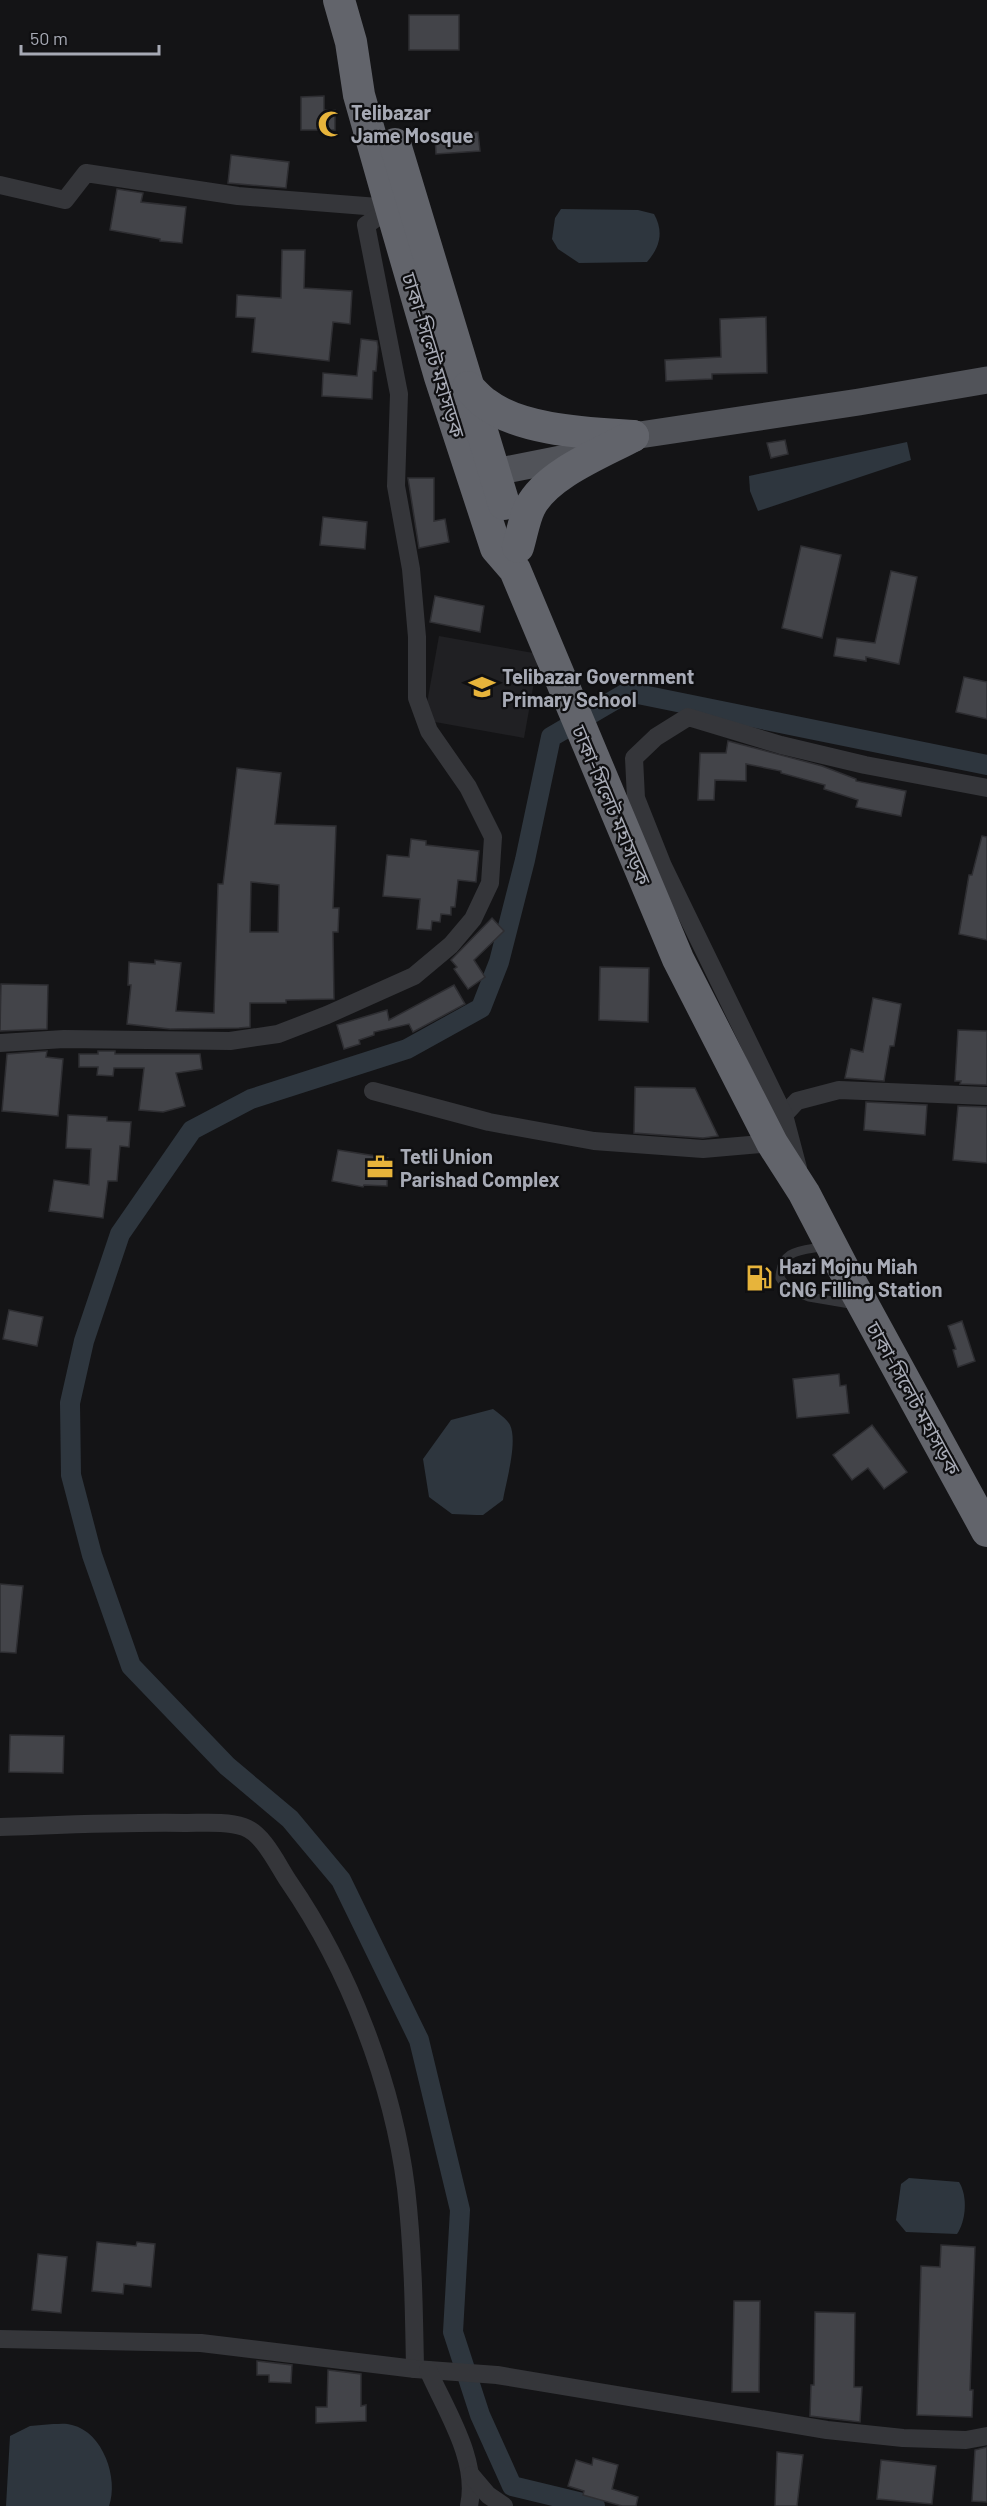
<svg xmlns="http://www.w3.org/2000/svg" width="987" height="2506" font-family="Barlow,'Noto Sans Bengali',sans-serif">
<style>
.built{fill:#202023}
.water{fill:#2e363e}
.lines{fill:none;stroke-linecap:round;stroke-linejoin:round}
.canal{stroke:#2e363e;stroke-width:20}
.building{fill:#434449;stroke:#2e2e32;stroke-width:1.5;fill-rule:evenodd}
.lane{stroke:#35363a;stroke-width:9}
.street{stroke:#35363a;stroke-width:18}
.primary{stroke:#515359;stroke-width:27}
.highway{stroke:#62646b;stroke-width:32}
.labels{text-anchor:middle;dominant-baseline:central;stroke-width:4.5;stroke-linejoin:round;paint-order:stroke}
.poi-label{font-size:20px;font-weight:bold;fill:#a7aab5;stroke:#0f0f11;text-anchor:start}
.street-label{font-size:20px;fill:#a7aab5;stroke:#0f0f11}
</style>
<rect width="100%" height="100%" fill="#141416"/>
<polygon class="built" points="439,636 539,654 524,738 424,720"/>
<g class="water">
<path d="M561 209 638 210 654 214C664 232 660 247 647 262L579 263 558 249 552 239 555 218Z"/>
<polygon points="907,442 911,460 758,511 750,491 749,476"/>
<path d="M493 1409C498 1413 507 1419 510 1425 518 1442 506 1482 503 1500L483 1515H476L452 1514 429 1497 423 1459 451 1420Z"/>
<path d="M909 2178 959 2182C968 2196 966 2221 957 2234L906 2232 896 2220 901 2184Z"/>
<path d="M53 2424C59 2424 66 2423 72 2425 103 2432 119 2479 109 2506H6L10 2436 30 2426Z"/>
</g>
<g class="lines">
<polyline class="canal" points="595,2506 512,2486 480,2415 453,2332 460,2210 419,2040 341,1880 290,1819 227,1766 131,1666 92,1555 71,1475 70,1403 84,1341 120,1234 192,1130 251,1099 407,1049 481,1008 499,962 525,860 551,737 628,692 987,765"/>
</g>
<g class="building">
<rect x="409" y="15" width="50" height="35"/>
<polygon points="324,96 324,110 335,110 335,130 301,130 301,97"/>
<polygon points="478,132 480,151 436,154 435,136"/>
<polygon points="231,155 289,162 286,188 228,183"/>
<polygon points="117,189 143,193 141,202 186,207 182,243 160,241 160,239 110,230"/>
<polygon points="282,250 305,250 304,288 352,291 350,324 333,322 329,361 252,352 255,318 236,317 237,295 281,298"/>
<polygon points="766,317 767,373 712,374 712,379 666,381 665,360 721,357 720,319"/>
<polygon points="361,339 377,341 378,347 376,371 373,371 372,399 322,396 323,373 357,376"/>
<polygon points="785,440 788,454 771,458 767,443"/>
<polygon points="408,478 434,478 434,521 445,519 449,542 419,548"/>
<polygon points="323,517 367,522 365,549 320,545"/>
<polygon points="801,546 841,555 822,638 782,628"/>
<polygon points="891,571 917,577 899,664 866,657 866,661 834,656 837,638 875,643"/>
<polygon points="435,596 484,606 480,632 430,622"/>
<polygon points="964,677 987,682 987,719 956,712"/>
<polygon points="728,741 822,766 856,779 856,781 906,791 901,816 856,807 858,800 824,789 825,785 781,773 781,771 746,764 746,781 715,780 714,800 698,800 700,753 726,753"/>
<path d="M237 768 281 773 275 824 336 826 333 908H339L338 932H333L334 999 286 1000V1003H250V1027L239 1028 170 1029 127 1024 131 985H128L129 962 155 964V960L181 963 176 1011 214 1013 218 884H223ZM251 882 279 885 278 932H250Z"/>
<polygon points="982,836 987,837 987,940 959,934 969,875 972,875"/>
<polygon points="411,839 426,841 426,845 479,851 476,882 458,880 455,907 451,907 451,915 441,914 440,922 432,921 431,930 417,929 420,899 383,896 387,855 409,857"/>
<polygon points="492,918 504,931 474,960 485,977 468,989 454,969 457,967 451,960"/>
<polygon points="600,967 649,968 648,1022 599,1020"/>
<polygon points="1,984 48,985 47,1029 0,1031"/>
<polygon points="454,985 465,1004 413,1032 409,1024 374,1032 374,1035 359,1040 360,1044 344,1049 337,1025 387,1010 389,1020"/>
<polygon points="873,998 901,1004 894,1046 890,1046 884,1081 845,1078 851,1049 863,1052"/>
<polygon points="958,1030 987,1031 987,1085 960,1084 961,1081 955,1081"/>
<polygon points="47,1051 46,1057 63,1059 58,1116 2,1111 7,1054"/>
<polygon points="98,1051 115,1051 115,1054 200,1054 202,1069 176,1073 185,1106 163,1112 139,1110 144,1068 114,1068 113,1076 97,1075 98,1067 79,1067 79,1054 98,1054"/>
<polygon points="635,1087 695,1088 718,1136 703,1138 634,1133"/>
<polygon points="866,1102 927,1105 925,1135 864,1130"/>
<polygon points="958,1106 987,1107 987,1163 953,1160"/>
<polygon points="68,1115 107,1117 107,1121 131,1122 129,1147 120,1146 117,1181 108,1181 103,1218 49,1211 54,1180 89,1185 91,1149 66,1148"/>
<polygon points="338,1150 388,1158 387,1186 364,1185 363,1187 332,1181"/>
<polygon points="9,1310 43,1317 37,1346 3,1339"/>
<polygon points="962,1321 975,1361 958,1367 953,1350 956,1349 948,1326"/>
<polygon points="839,1374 840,1386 846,1385 849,1413 797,1418 793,1379"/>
<polygon points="872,1425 907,1472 884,1489 868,1468 852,1480 833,1455"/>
<polygon points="0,1584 23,1586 16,1653 0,1652"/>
<polygon points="10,1735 64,1736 63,1773 9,1772"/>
<polygon points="97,2242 136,2246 137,2242 155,2244 151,2287 124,2284 123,2294 92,2291"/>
<polygon points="941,2245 975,2247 970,2390 973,2390 972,2417 917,2415 921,2266 940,2267"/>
<polygon points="38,2254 67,2257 61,2313 32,2310"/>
<polygon points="734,2301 760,2301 759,2392 732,2392"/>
<polygon points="815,2312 855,2313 854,2387 862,2387 860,2422 810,2416 811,2385 814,2385"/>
<polygon points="257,2361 292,2365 291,2383 269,2382 269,2375 257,2375"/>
<polygon points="328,2370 361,2374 361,2406 366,2405 366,2421 316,2423 316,2407 327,2407"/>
<polygon points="987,2447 987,2502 972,2501 975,2450"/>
<polygon points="777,2452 803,2455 797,2506 775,2506"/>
<polygon points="593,2458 618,2465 612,2489 638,2497 636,2506 622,2506 583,2495 584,2491 568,2486 576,2460 592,2465"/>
<polygon points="881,2460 936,2466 932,2504 877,2499"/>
</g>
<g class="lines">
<path class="lane" d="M826 1246C802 1251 781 1248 780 1278L788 1289 809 1297 856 1305"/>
<g class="street">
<polyline points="0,185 65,200 86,173 238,196 391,208"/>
<polyline points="0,1043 64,1039 230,1041 278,1034 327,1015 414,976 451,945 473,919 490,883 493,837 468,787 429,731 417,698 417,637 411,569 396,486 399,394 366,225 391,208"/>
<polyline points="373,1091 489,1122 594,1141 703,1149 772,1143"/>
<polyline points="784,1115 797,1101 839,1090 987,1096"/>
<polyline points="798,1168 784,1115 663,866 636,798 634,758 656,737 688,717 781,745 865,765 987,788"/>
<path d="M0 1827C62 1825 124 1822 185 1823 204 1823 226 1821 244 1827 264 1834 278 1866 289 1882 349 1969 393 2084 406 2188 413 2248 414 2309 415 2369"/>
<polyline points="0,2339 201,2343 415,2369 497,2375 827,2430 903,2438 966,2440 987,2436"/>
<path d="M428 2370C446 2411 479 2460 469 2506"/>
<polyline points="471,2475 488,2495 504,2506"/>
</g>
<polyline class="primary" points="476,457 491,467 505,470 581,455 600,444 633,436 859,402 987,380"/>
<g class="highway">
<polyline points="339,0 351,42 359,95 391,208 440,377 496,548 515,570 678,959 772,1143 804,1193 842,1266 987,1531"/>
<polyline points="395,144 504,504"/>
<path d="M468 387C473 392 479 399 485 403 521 431 589 433 633 436"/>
<path d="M518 547C522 534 524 519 530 507 547 474 601 453 633 436"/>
</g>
</g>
<defs>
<g id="mosque-bare" transform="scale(2.07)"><path d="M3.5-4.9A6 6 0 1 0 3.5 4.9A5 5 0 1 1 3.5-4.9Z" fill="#e7b43b" stroke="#0f0f11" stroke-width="2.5" paint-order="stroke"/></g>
<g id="school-bare" transform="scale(2.07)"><path d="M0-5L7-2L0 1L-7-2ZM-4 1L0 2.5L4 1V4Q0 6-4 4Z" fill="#e7b43b" stroke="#0f0f11" stroke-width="2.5" paint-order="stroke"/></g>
<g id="office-bare" transform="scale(2.07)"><path d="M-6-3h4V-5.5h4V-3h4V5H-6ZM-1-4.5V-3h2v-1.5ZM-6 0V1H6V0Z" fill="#e7b43b" stroke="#0f0f11" stroke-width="2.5" paint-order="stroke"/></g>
<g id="fuel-bare" transform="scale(2.07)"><path d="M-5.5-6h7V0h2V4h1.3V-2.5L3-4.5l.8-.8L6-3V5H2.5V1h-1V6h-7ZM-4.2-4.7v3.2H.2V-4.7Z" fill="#e7b43b" stroke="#0f0f11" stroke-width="2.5" paint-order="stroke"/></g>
</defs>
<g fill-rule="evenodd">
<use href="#mosque-bare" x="331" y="124"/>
<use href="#school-bare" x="482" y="687"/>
<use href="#office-bare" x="380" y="1167"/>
<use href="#fuel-bare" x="759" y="1278"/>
</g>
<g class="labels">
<g class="poi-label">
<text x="351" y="112">Telibazar<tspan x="351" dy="23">Jame Mosque</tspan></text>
<text x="502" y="676">Telibazar Government<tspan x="502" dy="23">Primary School</tspan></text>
<text x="400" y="1156">Tetli Union<tspan x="400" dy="23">Parishad Complex</tspan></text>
<text x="779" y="1266">Hazi Mojnu Miah<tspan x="779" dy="23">CNG Filling Station</tspan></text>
</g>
<g class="street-label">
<text transform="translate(434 355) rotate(73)">ঢাকা-সিলেট মহাসড়ক</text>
<text transform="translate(612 805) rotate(67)">ঢাকা-সিলেট মহাসড়ক</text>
<text transform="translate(914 1398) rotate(61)">ঢাকা-সিলেট মহাসড়ক</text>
</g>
</g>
<path d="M21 45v9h138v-9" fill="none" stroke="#a7aab5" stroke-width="3"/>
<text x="30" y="45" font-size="18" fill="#a7aab5" stroke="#0f0f11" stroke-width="4.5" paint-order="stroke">50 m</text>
</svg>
